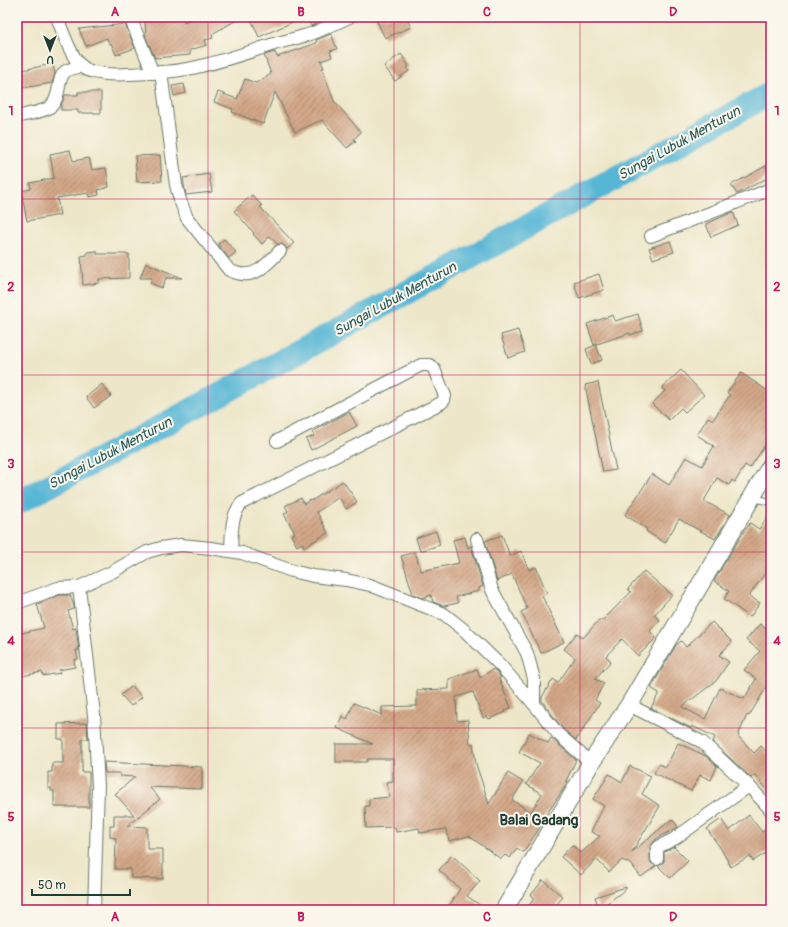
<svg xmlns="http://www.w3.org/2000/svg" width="788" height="927" font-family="Pangolin,sans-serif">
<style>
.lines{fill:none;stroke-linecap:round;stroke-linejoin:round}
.river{stroke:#56b6d5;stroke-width:24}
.building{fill:url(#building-hatch)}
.lane-casing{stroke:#677868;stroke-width:8}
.street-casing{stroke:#677868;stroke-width:14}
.secondary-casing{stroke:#677868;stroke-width:19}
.lane{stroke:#fff;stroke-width:6}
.street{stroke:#fff;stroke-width:12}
.secondary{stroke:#fff;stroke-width:17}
.grid{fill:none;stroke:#c2185b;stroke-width:1;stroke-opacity:0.55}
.labels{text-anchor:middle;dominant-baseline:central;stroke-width:4;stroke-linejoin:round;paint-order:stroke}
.water-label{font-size:14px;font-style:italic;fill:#2d5b5c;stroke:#fbf7ec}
.quarter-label{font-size:15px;font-weight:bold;fill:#1f3d34;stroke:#fbf7ec}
.neatline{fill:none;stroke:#c2185b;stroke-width:1.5}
.grid-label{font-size:13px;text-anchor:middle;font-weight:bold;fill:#c2185b}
</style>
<defs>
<pattern id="building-hatch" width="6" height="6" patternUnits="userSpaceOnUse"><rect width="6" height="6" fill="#d3a788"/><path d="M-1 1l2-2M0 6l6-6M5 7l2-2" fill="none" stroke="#ab8970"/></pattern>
</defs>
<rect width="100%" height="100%" fill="#fbf7ec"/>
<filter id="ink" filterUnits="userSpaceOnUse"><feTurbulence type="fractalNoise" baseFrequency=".025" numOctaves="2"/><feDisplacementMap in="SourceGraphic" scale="8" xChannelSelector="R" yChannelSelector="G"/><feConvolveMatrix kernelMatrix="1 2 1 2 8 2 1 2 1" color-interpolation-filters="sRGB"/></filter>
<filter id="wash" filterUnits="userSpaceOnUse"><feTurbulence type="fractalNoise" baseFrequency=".012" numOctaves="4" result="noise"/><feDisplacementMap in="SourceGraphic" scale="16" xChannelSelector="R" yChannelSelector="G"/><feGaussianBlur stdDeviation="0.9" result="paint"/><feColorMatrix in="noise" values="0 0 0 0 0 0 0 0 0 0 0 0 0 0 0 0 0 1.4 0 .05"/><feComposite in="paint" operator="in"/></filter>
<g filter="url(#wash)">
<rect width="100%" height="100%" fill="#ede6c8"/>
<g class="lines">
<polyline class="river" points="17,503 225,392 771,93"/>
</g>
<g id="blocks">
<g class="building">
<polygon points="183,17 184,22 198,17 242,17 212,34 213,38 205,40 207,45 190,50 190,55 155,58 146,38 145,21"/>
<polygon points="250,17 304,17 259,37"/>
<polygon points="307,17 326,17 326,19 311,26"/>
<polygon points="375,17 406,17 411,27 385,38"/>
<polygon points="125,24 135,48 116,55 111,43 109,44 107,38 86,46 79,29"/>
<polygon points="331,34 337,49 330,51 332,57 321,61 324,68 322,68 334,101 361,132 354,139 356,141 347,148 322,120 295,132 275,92 263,124 232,112 233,109 214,102 218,92 237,99 245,79 256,83 271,74 264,55 275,52 277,57 317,43 316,40"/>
<polygon points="401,54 409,66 407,68 409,71 395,81 384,66"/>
<polygon points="53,64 55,74 52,83 17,89 17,71"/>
<polygon points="184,84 186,93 174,96 172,86"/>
<polygon points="78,92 101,92 101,113 78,113 78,110 61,110 61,105 65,95 78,95"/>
<polygon points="70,150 73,161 89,158 92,170 106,168 109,187 98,190 99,195 89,197 88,193 57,198 60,215 27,221 21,191 31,189 30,183 54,178 50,154"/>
<polygon points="160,155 162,181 137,182 135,156"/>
<polygon points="766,166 771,176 737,194 731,185"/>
<polygon points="209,174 212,192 186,195 183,178"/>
<polygon points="252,195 262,206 260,207 294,243 287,249 282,244 277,244 270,236 262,244 253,234 254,233 234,211"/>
<polygon points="733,212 738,225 711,237 706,224"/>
<polygon points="224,239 236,252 229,258 218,244"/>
<polygon points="670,241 674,252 653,259 649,248"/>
<polygon points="97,251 97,254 129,254 129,278 99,279 99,283 83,285 81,256 87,255 87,252"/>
<polygon points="146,263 182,278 166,278 162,288 150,283 152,278 140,278"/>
<polygon points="599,274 604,290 579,298 574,282"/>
<polygon points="638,314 643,331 630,335 630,333 594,345 587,324 613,315 615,321"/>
<polygon points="518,330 525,352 508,358 501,335"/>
<polygon points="596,345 602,360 591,364 586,349"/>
<polygon points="681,370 704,395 685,412 681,408 669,420 652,404 665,391 662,388"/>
<polygon points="741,373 771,393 771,436 750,468 745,465 735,482 732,480 729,485 717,478 704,501 730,515 715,539 679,519 665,543 646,531 647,529 625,515 652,474 669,485 686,457 702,466 714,446 697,435 708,417 713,420 730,395 727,393"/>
<polygon points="598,382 616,470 603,472 585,385"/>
<polygon points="102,384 111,396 94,408 86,397"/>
<polygon points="349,412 357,426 311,450 306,439 314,436 312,432"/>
<polygon points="343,481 357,502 346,509 339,497 317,512 328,533 304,547 302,543 297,546 291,535 295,533 284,514 288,511 285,506 301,498 304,504 310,500 311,501"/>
<polygon points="771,512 771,577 765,573 749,596 760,603 750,617 724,599 729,591 714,581 741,536 750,523 759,529"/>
<polygon points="436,531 440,545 420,551 416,538"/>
<polygon points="502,535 510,556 521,551 529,570 536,567 547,593 542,596 564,642 541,653 521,612 527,609 512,574 497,581 485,541"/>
<polygon points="465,537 468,548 471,546 483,586 479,588 479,591 456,597 458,603 444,606 433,602 431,595 423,598 413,594 401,556 415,552 421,571 459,563 453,540"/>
<polygon points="644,571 672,595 654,615 660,620 650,631 656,638 638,656 622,639 606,656 611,661 595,679 604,683 595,700 600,703 576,740 563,729 542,701 542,697 553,679 558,683 575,658 564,649 577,633 583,638 600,619 602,621 631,592 628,589"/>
<polygon points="60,595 70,595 74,606 74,609 68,611 73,629 76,628 79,650 76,650 78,659 74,660 75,667 59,670 60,673 43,676 42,672 17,677 17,634 44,628 37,604"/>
<polygon points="712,622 732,642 719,655 729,662 716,681 682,707 705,719 720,688 744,699 756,679 744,670 760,651 746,640 760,624 771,633 771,692 766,688 749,716 747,715 738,736 754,753 761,746 771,757 771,794 755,775 751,778 713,742 715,737 692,726 691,728 651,708 659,693 651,688 676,645 681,641 686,647"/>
<polygon points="477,669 480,678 493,669 496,671 501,677 499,679 511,708 505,710 506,712 489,719 487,716 483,718 473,692 456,697 457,721 468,720 470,744 473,743 476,764 489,804 508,773 523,782 512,800 531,812 542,794 526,784 540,763 519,752 529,733 548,743 551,738 576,760 566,781 568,782 543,820 544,821 537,832 523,852 517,848 510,858 505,855 501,859 469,836 449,841 446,829 420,833 419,828 396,832 395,827 366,828 365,806 369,806 369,799 390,797 386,782 393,781 393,759 367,759 367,762 336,762 336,744 373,744 337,728 342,716 347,719 354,703 382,715 382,707 417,706 417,690 449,689 449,679"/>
<polygon points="132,686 142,697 131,706 121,695"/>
<polygon points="87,723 88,739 82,739 82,772 89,772 89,807 54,807 54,791 51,791 51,788 48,788 48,772 52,772 52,763 63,763 63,739 58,739 58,724"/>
<polygon points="678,743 706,756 717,766 711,780 700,775 691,791 654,773 659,764 666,767"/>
<polygon points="104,762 202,767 202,789 149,787 160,799 127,826 147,827 147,849 163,849 163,879 131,878 131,869 115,869 116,838 110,837 110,826 114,826 114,815 134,815 115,794 135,777 120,776 120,773 105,773"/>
<polygon points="630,766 651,776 642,794 660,806 632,852 672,819 678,827 656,839 652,844 650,849 650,859 651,863 656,866 641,877 631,864 622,860 609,872 596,859 581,875 561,857 572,845 581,853 600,836 591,832 604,806 593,799 609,774 622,782"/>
<polygon points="749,815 762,832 771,827 771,850 753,861 750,856 731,867 721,849 707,829 721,819 729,831"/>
<polygon points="674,847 688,861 670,878 658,866 664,862 664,852"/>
<polygon points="452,855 480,881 467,896 487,910 446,910 460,889 439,870"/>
<polygon points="543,880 563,897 552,910 525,910 535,898 531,895"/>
<polygon points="626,887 626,889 599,909 595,897"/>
</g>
</g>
</g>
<g filter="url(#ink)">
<use href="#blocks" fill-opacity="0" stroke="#677868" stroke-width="1"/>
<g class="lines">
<g class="lane-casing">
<polyline id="lane" points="753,498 771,502"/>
</g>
<g class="street-casing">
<g id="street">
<path d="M57 17C62 30 71 57 81 66 91 75 116 75 129 74 153 73 178 72 201 66 226 60 250 52 274 44 284 41 294 39 304 36 319 32 334 24 349 17"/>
<polyline points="132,17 132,22 153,73"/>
<path d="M161 72 176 185 180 200 187 218 229 270C253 282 264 267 280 251"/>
<path d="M17 117C26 114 44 112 50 107 62 98 56 77 66 71 70 68 77 68 82 66"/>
<polyline points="651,236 771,189"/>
<polyline points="477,539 492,590 527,653 534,679 534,704"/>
<path d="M231 551C232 535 230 516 242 503L441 403 444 400 445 396 434 369 430 365H421L277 441"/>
<polyline points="79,587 94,715 98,786 94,910"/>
<polyline points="17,603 58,588 79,587 112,572 147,552 161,548 181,545 211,548 242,553 292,571 313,576 346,580 370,585 444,614 463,629 501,666 534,704 558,734 591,763"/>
<polyline points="629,705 702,742 749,786 771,810"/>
<polyline points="657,859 657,849 660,846 674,839 749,786"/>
</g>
</g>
<g class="secondary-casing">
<polyline id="secondary" points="504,910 591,763 629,705 771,465"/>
</g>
<use href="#lane" class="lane"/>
<use href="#street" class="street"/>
<use href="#secondary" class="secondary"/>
</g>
</g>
<path class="grid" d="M208 17V910M394 17V910M580 17V910M17 199H771M17 375H771M17 552H771M17 728H771"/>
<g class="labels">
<g class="water-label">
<text transform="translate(679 143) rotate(-29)">Sungai Lubuk Menturun</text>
<text transform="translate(395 299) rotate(-29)">Sungai Lubuk Menturun</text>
<text transform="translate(110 453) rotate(-28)">Sungai Lubuk Menturun</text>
</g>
<g class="quarter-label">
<text x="539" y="820">Balai Gadang</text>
</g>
</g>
<rect width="788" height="927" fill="none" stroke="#fbf7ec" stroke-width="44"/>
<g transform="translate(50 50) rotate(180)" stroke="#fbf7ec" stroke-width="3" paint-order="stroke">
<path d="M0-3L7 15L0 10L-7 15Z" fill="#1f3d34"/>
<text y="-6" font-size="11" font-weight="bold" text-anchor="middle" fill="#1f3d34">U</text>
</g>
<path d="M32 889v6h98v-6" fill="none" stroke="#1f3d34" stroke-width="2"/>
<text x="38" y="889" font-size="12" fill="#1f3d34" stroke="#fbf7ec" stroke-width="3" paint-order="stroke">50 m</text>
<rect x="22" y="22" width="744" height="883" class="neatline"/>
<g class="grid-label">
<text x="115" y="16">A</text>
<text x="301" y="16">B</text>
<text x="487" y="16">C</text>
<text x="673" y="16">D</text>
<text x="11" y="115">1</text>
<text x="777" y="115">1</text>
<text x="11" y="291">2</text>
<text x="777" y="291">2</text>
<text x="11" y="468">3</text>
<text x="777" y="468">3</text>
<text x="11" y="645">4</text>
<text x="777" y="645">4</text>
<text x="11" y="821">5</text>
<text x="777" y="821">5</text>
<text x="115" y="921">A</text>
<text x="301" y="921">B</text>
<text x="487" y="921">C</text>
<text x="673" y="921">D</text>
</g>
</svg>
